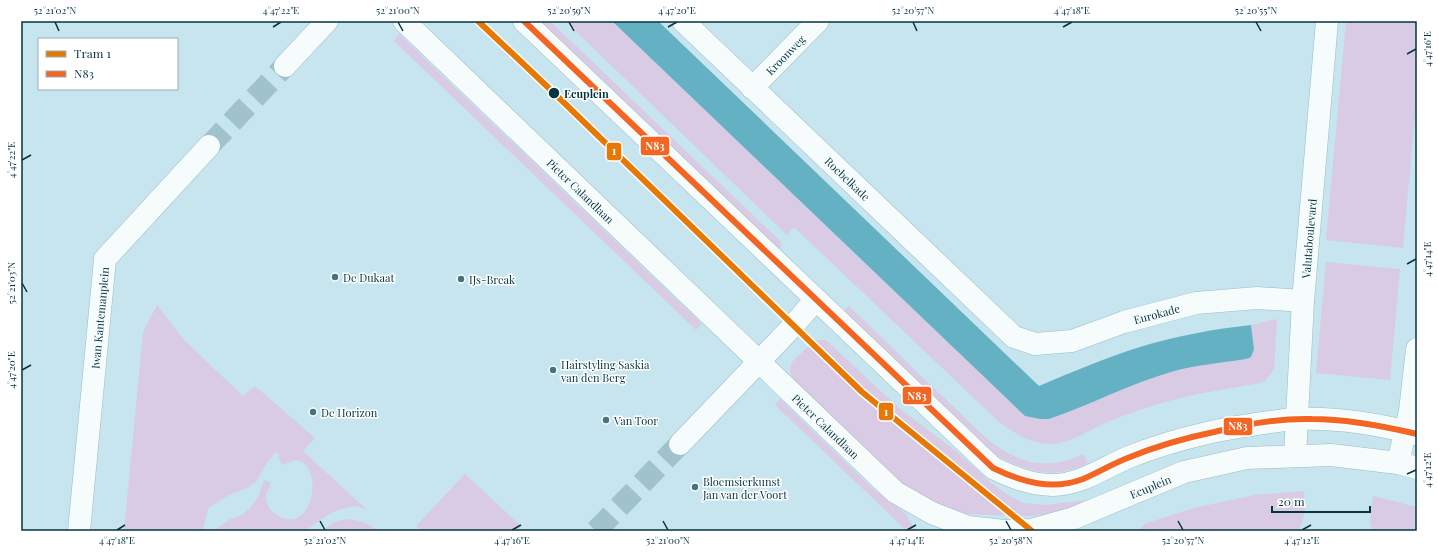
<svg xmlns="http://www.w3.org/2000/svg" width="1438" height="552" font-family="'Playfair Display',serif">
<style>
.green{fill:#d9cbe4}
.water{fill:#63b1c3}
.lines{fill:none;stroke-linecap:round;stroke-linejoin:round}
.minor-tunnel{stroke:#9fc2cb;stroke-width:22;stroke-dasharray:22 11;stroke-linecap:butt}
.minor-casing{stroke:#9abcc5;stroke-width:23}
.major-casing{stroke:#9abcc5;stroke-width:23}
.minor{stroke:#f6fbfc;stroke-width:22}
.major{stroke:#f6fbfc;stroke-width:22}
.bus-1-casing{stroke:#fff;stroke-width:9}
.bus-1{stroke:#f26522;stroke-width:6}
.tram-1-casing{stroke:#fff;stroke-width:9}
.tram-1{stroke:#e67806;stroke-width:6}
.ticks{fill:none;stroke:#04343e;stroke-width:1.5}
.stop-dot{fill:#04343e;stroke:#fff;stroke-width:1.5}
.poi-dot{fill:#48727c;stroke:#fff;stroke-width:1.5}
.labels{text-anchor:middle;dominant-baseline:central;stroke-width:3;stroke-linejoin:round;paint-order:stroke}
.street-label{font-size:11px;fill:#04343e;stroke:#fff}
.stop-label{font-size:11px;font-weight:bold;fill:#04343e;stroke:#fff;text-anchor:start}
.poi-label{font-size:11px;fill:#04343e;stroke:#fff;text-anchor:start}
.line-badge{stroke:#fff;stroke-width:1.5}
.badge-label{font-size:11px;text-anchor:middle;font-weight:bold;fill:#fff}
.neatline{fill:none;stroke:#04343e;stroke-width:1.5}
.ticks-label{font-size:10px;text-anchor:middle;fill:#04343e}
</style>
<rect width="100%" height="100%" fill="#c6e5ee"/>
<g class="green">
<polygon points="537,21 550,21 781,242 781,247 778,252"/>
<path d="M565 21H612L1025 416 1040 419H1049C1089 404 1129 384 1171 372 1195 365 1221 363 1246 359L1254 349 1251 325 1277 319 1274 369 1266 380 1260 383C1225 389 1192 394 1158 404 1142 409 1125 415 1110 421 1093 428 1069 444 1051 444 1030 444 1015 433 999 422L794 227 787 235Z"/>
<polygon points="1346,21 1417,21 1417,94 1403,248 1326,240"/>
<polygon points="399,34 702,324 696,330 394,41"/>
<polygon points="1326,262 1400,269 1390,380 1316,373"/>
<path d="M157 305 184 340 243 396 255 386 315 438 303 451 367 510 357 506 345 508 333 512 323 518 305 531H214L230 519 242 515 250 508 258 497 264 480 271 483C270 487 266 492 266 497 266 500 268 506 269 508 274 515 286 521 294 519 315 514 320 467 299 461 293 459 287 463 282 465L277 451 268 461 256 482 247 488 229 495 208 508 203 531H124L143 332Z"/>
<path d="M849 306C885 340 920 376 957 410 975 427 992 447 1016 457 1038 467 1062 465 1083 454L1088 463C1051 482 1024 470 989 452L843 312Z"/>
<polygon points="815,340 826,340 899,408 956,451 990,482 1008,495 1024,503 1044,505 1087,500 1090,506 1055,514 1030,516 966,514 939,505 901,483 793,381 790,369 792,362"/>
<polygon points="780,399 872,488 905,513 916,531 907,531 775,405"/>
<polygon points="465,474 521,526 516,531 421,531 416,526"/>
<polygon points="1304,491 1305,512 1299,531 1136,531 1147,523 1194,508 1255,495"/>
<polygon points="1373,496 1417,507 1417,531 1372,531 1370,522"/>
<path d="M346 519C359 520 368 523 378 531H322L334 522Z"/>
</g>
<path class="water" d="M612 21H658L1039 386C1072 372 1105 358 1140 347 1176 336 1214 329 1251 325L1254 349 1251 357 1246 359C1221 363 1195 365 1171 372 1129 384 1090 405 1049 419H1040L1025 416Z"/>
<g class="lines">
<g class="minor-tunnel">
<polyline points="209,146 285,66"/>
<polyline points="596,531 680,444"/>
</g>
<g class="minor-casing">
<g id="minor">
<path id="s1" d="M683 21 1014 337 1035 344 1072 341 1124 322 1196 303 1257 298 1303 301"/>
<polyline points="285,66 327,21"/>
<path id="s2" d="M752 88 818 21"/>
<polyline points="680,444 793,326 816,299"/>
<path id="s3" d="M1295 456 1303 301 1327 21"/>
<polyline points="1398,463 1410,411 1417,349"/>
<path id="s4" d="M79 531 105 259 209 146"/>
</g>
</g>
<g class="major-casing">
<g id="major">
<path id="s5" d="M404 21 895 492 932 513 968 527 1004 531 1031 530 1074 518 1184 472 1247 458 1331 455 1398 463 1417 468"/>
<path d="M524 21 993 468C1012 477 1031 485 1053 485 1080 485 1105 467 1129 457 1154 447 1181 439 1207 433 1228 428 1249 425 1270 422 1279 421 1288 419 1297 419 1337 417 1378 424 1417 434"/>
</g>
</g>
<use href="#minor" class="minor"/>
<use href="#major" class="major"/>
<g class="bus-1-casing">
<path id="bus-1" d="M524 21 993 468C1022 482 1052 491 1083 479 1099 472 1114 463 1130 457 1157 446 1185 438 1214 432 1246 424 1280 418 1312 419 1348 419 1383 426 1417 434"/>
</g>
<use href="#bus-1" class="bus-1"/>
<g class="tram-1-casing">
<polyline id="tram-1" points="478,21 554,93 862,392 1032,531"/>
</g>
<use href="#tram-1" class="tram-1"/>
</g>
<path class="ticks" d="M55 22 59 31M398 22 403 31M569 22 574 31M913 22 917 31M1256 22 1261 31M273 27 281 22M668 27 677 22M1063 27 1072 22M1407 54 1416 49M22 160 31 155M1407 264 1416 259M22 283 27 292M22 370 31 365M1407 474 1416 470M320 521 325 530M663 521 668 530M1006 521 1011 530M1178 521 1183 530M117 530 125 525M512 530 521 525M907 530 916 525M1302 530 1311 525"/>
<circle class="stop-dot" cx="554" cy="93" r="6"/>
<g class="poi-dot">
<circle cx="335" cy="277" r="4"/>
<circle cx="461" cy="279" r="4"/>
<circle cx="553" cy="370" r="4"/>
<circle cx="313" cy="412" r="4"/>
<circle cx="606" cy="420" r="4"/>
<circle cx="695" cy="487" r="4"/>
</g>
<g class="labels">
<g class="street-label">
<text stroke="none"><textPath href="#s2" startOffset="47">Kroonweg</textPath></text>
<text stroke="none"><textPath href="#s1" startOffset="228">Roebelkade</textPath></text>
<text stroke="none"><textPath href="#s5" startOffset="245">Pieter Calandlaan</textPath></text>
<text stroke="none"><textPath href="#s3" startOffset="218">Valutaboulevard</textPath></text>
<text stroke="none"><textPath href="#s1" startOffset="606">Eurokade</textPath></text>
<text stroke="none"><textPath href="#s4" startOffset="214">Iwan Kantemanplein</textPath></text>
<text stroke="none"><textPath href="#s5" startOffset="585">Pieter Calandlaan</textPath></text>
<text stroke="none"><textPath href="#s5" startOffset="952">Ecuplein</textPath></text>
</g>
<g class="stop-label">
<text x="564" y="93">Ecuplein</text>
</g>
<g class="poi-label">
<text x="343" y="277">De Dukaat</text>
<text x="469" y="279">IJs-Break</text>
<text x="561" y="364">Hairstyling Saskia<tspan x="561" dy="13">van den Berg</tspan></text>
<text x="321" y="412">De Horizon</text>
<text x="614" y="420">Van Toor</text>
<text x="703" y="481">Bloemsierkunst<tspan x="703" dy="13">Jan van der Voort</tspan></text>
</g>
</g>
<g class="line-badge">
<rect x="640" y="136" width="30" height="20" rx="4" fill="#f26522"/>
<rect x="606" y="142" width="16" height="19" rx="4" fill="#e67806"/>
<rect x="902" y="386" width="30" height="19" rx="4" fill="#f26522"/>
<rect x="878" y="402" width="16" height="19" rx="4" fill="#e67806"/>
<rect x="1223" y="417" width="30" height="19" rx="4" fill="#f26522"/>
</g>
<g class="badge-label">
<text x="655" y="150">N83</text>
<text x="614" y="155">1</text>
<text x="917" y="400">N83</text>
<text x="886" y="416">1</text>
<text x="1238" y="430">N83</text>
</g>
<rect width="1438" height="552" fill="none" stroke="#ffffff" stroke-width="44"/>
<rect x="38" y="38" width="140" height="52" fill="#ffffff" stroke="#9baeb2"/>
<rect x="46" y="51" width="20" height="6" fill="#e67806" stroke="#9baeb2"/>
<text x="74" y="58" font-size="12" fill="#04343e">Tram 1</text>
<rect x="46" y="71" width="20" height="6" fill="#f26522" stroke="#9baeb2"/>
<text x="74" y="78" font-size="12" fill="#04343e">N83</text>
<path d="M1272 506v6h98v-6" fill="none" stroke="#04343e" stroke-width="2"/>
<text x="1278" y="506" font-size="12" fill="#04343e" stroke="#ffffff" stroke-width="3" paint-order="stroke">20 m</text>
<rect x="22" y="22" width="1394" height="508" class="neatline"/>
<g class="ticks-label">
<text x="55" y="14">52°21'02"N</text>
<text x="281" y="14">4°47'22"E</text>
<text x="398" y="14">52°21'00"N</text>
<text x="569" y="14">52°20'59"N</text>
<text x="677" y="14">4°47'20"E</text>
<text x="913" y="14">52°20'57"N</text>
<text x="1072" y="14">4°47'18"E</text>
<text x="1256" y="14">52°20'55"N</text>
<text transform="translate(1427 49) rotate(-90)" y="4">4°47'16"E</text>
<text transform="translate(11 160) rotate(-90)" y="4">4°47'22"E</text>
<text transform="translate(1427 259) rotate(-90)" y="4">4°47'14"E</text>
<text transform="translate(11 283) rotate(-90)" y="4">52°21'03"N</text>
<text transform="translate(11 370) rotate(-90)" y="4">4°47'20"E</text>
<text transform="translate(1427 470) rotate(-90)" y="4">4°47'12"E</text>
<text x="117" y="544">4°47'18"E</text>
<text x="325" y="544">52°21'02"N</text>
<text x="512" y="544">4°47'16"E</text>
<text x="668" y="544">52°21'00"N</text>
<text x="907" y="544">4°47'14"E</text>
<text x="1011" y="544">52°20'58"N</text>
<text x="1183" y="544">52°20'57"N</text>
<text x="1302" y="544">4°47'12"E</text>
</g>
</svg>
